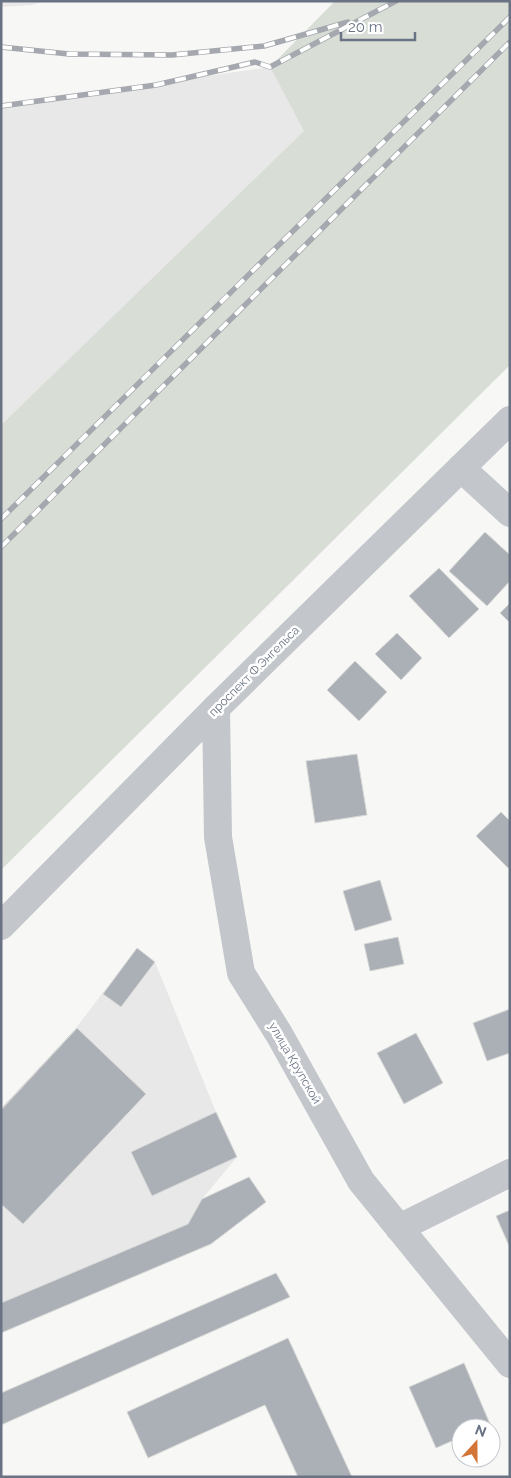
<svg xmlns="http://www.w3.org/2000/svg" width="511" height="1478" font-family="Raleway,sans-serif">
<style>
.built{fill:#e8e8e8}
.green{fill:#d8ded6}
.building{fill:#abb0b7;stroke:#d8d9d7}
.lines{fill:none;stroke-linecap:round;stroke-linejoin:round}
.minor{stroke:#c3c6ca;stroke-width:28}
.rail-casing{stroke:#a5a8ae;stroke-width:5.5}
.rail{stroke:#fff;stroke-width:4;stroke-dasharray:11;stroke-linecap:butt}
.labels{text-anchor:middle;dominant-baseline:central;stroke-width:5;stroke-linejoin:round;paint-order:stroke}
.street-label{font-size:12px;fill:#697383;stroke:#fff}
</style>
<rect width="100%" height="100%" fill="#f7f7f5"/>
<g class="built">
<polygon points="1,1 45,1 32,5 1,7"/>
<polygon points="270,67 305,131 1,425 1,106"/>
<polygon points="137,948 155,962 216,1112 237,1157 202,1199 188,1224 1,1303 1,1109 76,1028"/>
</g>
<polygon class="green" points="335,1 510,1 510,365 1,870 1,425 304,131 270,67"/>
<g class="building">
<polygon points="485,532 510,555 510,581 487,606 449,571"/>
<polygon points="439,568 479,609 449,638 409,596"/>
<polygon points="510,603 510,623 500,613"/>
<polygon points="397,633 422,658 401,680 375,654"/>
<polygon points="355,661 387,692 359,721 327,690"/>
<polygon points="357,754 367,815 315,823 306,761"/>
<polygon points="501,812 510,821 510,867 508,868 476,836"/>
<polygon points="380,880 392,920 355,931 343,891"/>
<polygon points="398,937 404,964 370,971 364,944"/>
<polygon points="137,948 155,962 121,1007 103,994"/>
<polygon points="510,1009 510,1053 487,1061 473,1023"/>
<polygon points="77,1028 146,1094 23,1224 1,1204 1,1110"/>
<polygon points="77,1028 1,1110 1,1109"/>
<polygon points="416,1033 443,1083 404,1104 377,1053"/>
<polygon points="216,1112 237,1157 152,1196 131,1152"/>
<polygon points="249,1177 266,1202 211,1244 1,1333 1,1303 188,1224 202,1199"/>
<polygon points="510,1210 510,1248 496,1216"/>
<polygon points="276,1273 290,1297 1,1425 1,1393"/>
<polygon points="288,1338 352,1477 298,1477 265,1405 148,1458 127,1412"/>
<polygon points="464,1363 490,1424 481,1428 461,1428 461,1437 436,1448 409,1387"/>
</g>
<g class="lines">
<g class="minor">
<polyline points="461,468 510,513"/>
<polyline points="216,708 218,837 241,973 279,1034 361,1181 510,1364"/>
<polyline points="1,926 216,708 510,420"/>
<polyline points="399,1228 510,1173"/>
</g>
<g class="rail-casing">
<g id="rail">
<polyline points="1,47 69,54 172,55 264,46 348,22"/>
<polyline points="1,106 156,85 255,62 270,67 396,1"/>
<polyline points="1,519 510,17"/>
<polyline points="1,547 510,42"/>
</g>
</g>
<use href="#rail" class="rail"/>
</g>
<g class="labels">
<g class="street-label">
<text transform="translate(254 671) rotate(-45)">проспект Ф.Энгельса</text>
<text transform="translate(295 1063) rotate(60)">улица Крупской</text>
</g>
</g>
<rect width="511" height="1478" fill="none" stroke="#697383" stroke-width="5"/>
<g transform="translate(476 1443) rotate(21)"><circle r="24" fill="#ffffff" stroke="#c3c7cd"/>
<path d="M0-4L9 19L0 12L-9 19Z" fill="#d47538"/>
<text y="-8" font-size="14" font-weight="bold" text-anchor="middle" fill="#697383">N</text>
</g>
<path d="M341 32v8h74v-8" fill="none" stroke="#697383" stroke-width="2.5"/>
<text x="348" y="32" font-size="15" fill="#697383" stroke="#ffffff" stroke-width="4" paint-order="stroke">20 m</text>
</svg>
